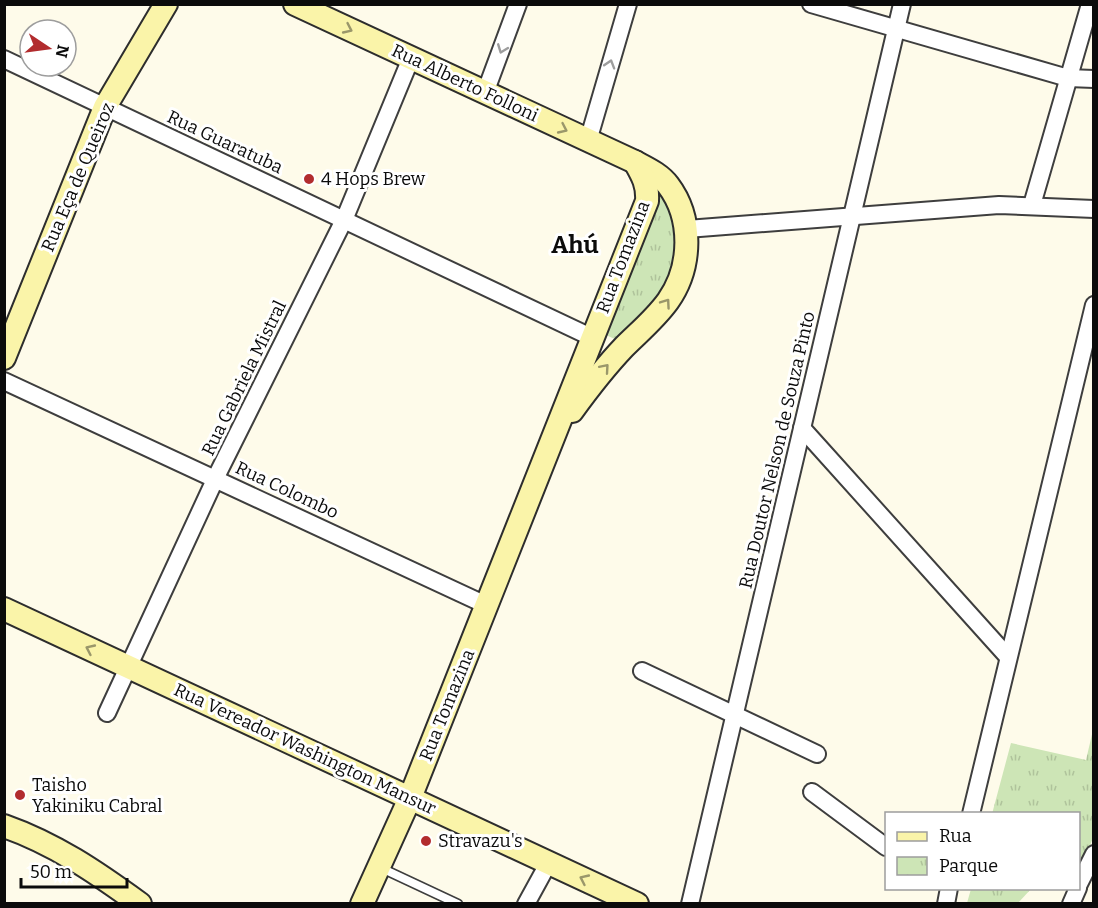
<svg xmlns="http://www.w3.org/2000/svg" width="1098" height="908" font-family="Bitter,serif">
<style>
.park{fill:url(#park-tufts)}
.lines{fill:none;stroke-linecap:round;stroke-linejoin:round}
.service-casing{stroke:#3e3e3e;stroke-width:11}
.minor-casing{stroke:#3e3e3e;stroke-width:20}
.secondary-casing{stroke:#2d2d2d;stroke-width:26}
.service{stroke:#fff;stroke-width:8}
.minor{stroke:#fff;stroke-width:16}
.secondary{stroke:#faf4a9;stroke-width:22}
.oneway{stroke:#9a976a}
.oneway2{stroke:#9d9d9d}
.poi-dot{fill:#b22c2e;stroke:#fff;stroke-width:2}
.labels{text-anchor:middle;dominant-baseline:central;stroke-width:6;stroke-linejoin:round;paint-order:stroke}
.street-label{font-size:18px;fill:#0b0b0b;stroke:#fff}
.poi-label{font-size:18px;fill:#0b0b0b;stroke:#fff;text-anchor:start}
.district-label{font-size:24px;font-weight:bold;fill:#0b0b0b;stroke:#fff}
</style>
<defs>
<pattern id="park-tufts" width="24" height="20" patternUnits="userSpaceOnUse" patternTransform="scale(1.5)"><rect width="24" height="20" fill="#cde5b6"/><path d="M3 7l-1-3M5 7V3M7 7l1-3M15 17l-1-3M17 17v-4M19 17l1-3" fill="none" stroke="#afc39b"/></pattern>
</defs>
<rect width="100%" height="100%" fill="#fefbea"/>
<g class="park">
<polygon points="661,192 677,218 680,238 670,283 619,341 606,335"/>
<polygon points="1093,730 1093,838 1079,872 1078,814 992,814 1011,743 1086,760"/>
<polygon points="971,889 971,888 1031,889 1018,903 967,903"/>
</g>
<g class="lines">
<g class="service-casing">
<polyline id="service" points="379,867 458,904"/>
</g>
<g class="minor-casing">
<g id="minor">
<polyline points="811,4 1068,78 1094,79"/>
<polyline points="4,59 593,338"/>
<polyline points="485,93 518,4"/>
<polyline points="588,141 628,4"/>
<polyline points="1032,205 1090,4"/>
<polyline points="687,229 999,205 1094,209"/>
<polyline points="4,381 486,605"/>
<polyline points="802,428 1008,657"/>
<polyline points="642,671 817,754"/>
<polyline points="107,713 219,471 344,220 411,58"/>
<polyline points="812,792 886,847"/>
<polyline points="971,814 1094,305"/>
<polyline points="1078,886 1094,854"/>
<polyline points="526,904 549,862"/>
<polyline points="690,904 902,4"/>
<polyline points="946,904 949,888"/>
<polyline points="1071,904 1078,888"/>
</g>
</g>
<g class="secondary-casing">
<g id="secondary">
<path d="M295 4 635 162C646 168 660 174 668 185 693 218 692 267 668 301 655 319 639 332 624 347 605 367 588 389 572 411"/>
<polyline points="4,358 105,107 166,4"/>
<polyline points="4,609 637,904"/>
<path d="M4 826C55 844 96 872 140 904"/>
<path d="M362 904 410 798 647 201C648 185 643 176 635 162"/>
</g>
</g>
<use href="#service" class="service"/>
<use href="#minor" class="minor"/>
<use href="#secondary" class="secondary"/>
</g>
<defs><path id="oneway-chevron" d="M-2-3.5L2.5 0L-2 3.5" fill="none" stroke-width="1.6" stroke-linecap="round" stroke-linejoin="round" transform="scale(1.5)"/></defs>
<g class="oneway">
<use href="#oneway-chevron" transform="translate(348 29) rotate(25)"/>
<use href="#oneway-chevron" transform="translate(563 129) rotate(25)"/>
<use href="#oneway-chevron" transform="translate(666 303) rotate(-55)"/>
<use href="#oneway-chevron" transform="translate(605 368) rotate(-49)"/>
<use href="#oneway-chevron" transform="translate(90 649) rotate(-155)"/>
<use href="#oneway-chevron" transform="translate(584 879) rotate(-155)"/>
</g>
<g class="oneway2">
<use href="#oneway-chevron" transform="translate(502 49) rotate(111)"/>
<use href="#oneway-chevron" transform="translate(610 64) rotate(-73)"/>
</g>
<g class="poi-dot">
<circle cx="309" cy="179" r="6"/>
<circle cx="20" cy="795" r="6"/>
<circle cx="426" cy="841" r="6"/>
</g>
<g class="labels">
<g class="street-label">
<text transform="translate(465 83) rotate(25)">Rua Alberto Folloni</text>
<text transform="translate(225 142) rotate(25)">Rua Guaratuba</text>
<text transform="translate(78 177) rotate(-67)">Rua Eça de Queiroz</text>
<text transform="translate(623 257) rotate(-69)">Rua Tomazina</text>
<text transform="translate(244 378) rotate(-64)">Rua Gabriela Mistral</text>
<text transform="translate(777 450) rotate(-77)">Rua Doutor Nelson de Souza Pinto</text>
<text transform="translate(287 490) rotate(25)">Rua Colombo</text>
<text transform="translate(447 705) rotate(-68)">Rua Tomazina</text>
<text transform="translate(305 749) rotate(25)">Rua Vereador Washington Mansur</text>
</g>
<g class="poi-label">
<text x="321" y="179">4 Hops Brew</text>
<text x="32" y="785">Taisho<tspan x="32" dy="21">Yakiniku Cabral</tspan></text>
<text x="438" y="841">Stravazu's</text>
</g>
<g class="district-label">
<text x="575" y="245">Ahú</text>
</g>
</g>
<rect width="1098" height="908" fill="none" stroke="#0b0b0b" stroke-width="12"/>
<rect x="885" y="812" width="195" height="78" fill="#ffffff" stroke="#9d9d9d" stroke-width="1.5"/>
<rect x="897" y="832" width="30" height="9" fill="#faf4a9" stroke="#9d9d9d" stroke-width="1.5"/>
<text x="939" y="842" font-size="18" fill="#0b0b0b">Rua</text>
<rect x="897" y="857" width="30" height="18" fill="url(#park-tufts)" stroke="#9d9d9d" stroke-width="1.5"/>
<text x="939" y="872" font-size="18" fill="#0b0b0b">Parque</text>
<g transform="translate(48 48) rotate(103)"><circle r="28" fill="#ffffff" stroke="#9d9d9d" stroke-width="1.5"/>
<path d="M0-4.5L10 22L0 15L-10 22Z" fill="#b22c2e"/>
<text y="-9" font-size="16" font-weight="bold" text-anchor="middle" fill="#0b0b0b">N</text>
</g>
<path d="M21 878v9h106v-9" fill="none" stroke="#0b0b0b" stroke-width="3"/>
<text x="30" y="878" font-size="18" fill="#0b0b0b" stroke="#ffffff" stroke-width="4.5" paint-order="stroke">50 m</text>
</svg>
